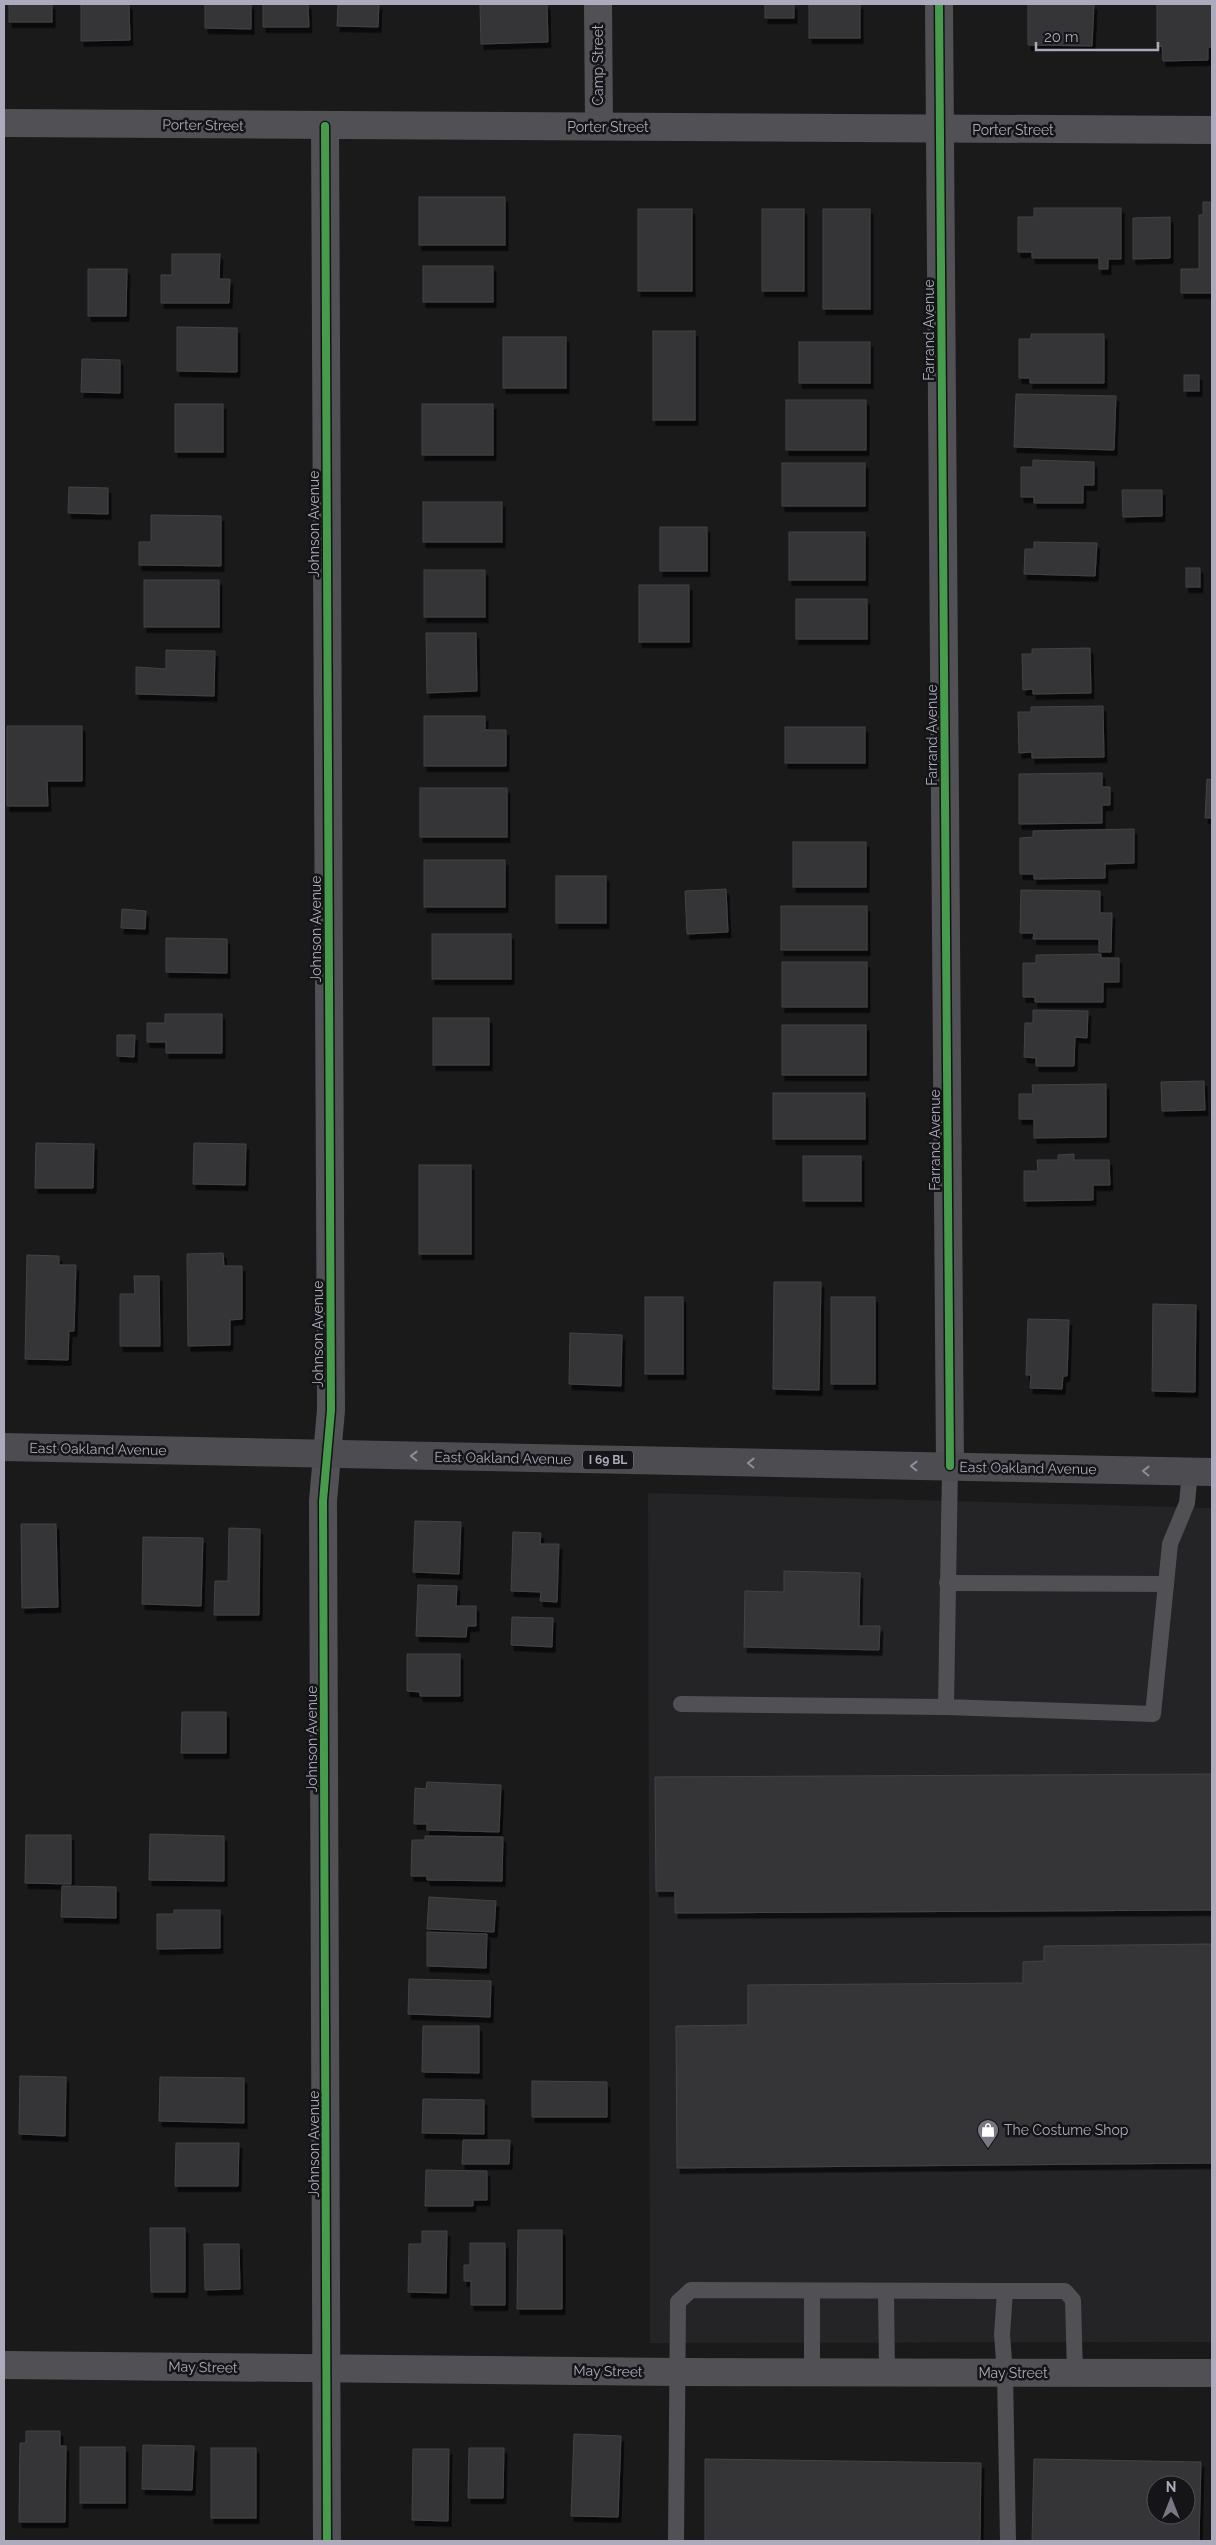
<svg xmlns="http://www.w3.org/2000/svg" width="1216" height="2545" font-family="Raleway,sans-serif">
<style>
.built{fill:#242427}
.building{fill:#353537;stroke:#434347;fill-rule:evenodd;filter:url(#shadow)}
.lines{fill:none;stroke-linecap:round;stroke-linejoin:round}
.service{stroke:#505055;stroke-width:16}
.minor{stroke:#505055;stroke-width:28}
.primary{stroke:#4c4c51;stroke-width:28}
.cycleway-casing{stroke:#151417;stroke-width:11}
.cycleway{stroke:#469c4c;stroke-width:8}
.oneway{stroke:#8e8e9c}
.labels{text-anchor:middle;dominant-baseline:central;stroke-width:5;stroke-linejoin:round;paint-order:stroke}
.shield{fill:#151417;stroke:#7e7e8a;stroke-width:1}
.shield-label{font-size:12px;font-weight:bold;fill:#ababbc}
.street-label{font-size:14px;fill:#ababbc;stroke:#151417}
.poi-label{font-size:14px;fill:#ababbc;stroke:#151417;text-anchor:start}
</style>
<defs>
<filter id="shadow"><feDropShadow dx="3" dy="5.5" stdDeviation="0" flood-color="#0009"/></filter>
</defs>
<rect width="100%" height="100%" fill="#1a1a1b"/>
<polygon class="built" points="648,1493 1212,1508 1212,2342 650,2343"/>
<g class="building">
<rect x="9" y="4" width="43" height="18"/>
<polygon points="81,4 129,4 130,40 81,41"/>
<polygon points="205,4 251,4 251,29 205,28"/>
<polygon points="263,4 308,4 309,27 263,27"/>
<polygon points="338,4 379,4 378,27 337,26"/>
<polygon points="480,4 547,4 548,42 481,44"/>
<rect x="765" y="4" width="29" height="14"/>
<rect x="809" y="4" width="51" height="34"/>
<polygon points="1028,4 1094,4 1092,46 1028,45"/>
<polygon points="1157,4 1212,4 1212,47 1208,47 1208,60 1163,61 1162,46 1157,47"/>
<rect x="419" y="197" width="86" height="48"/>
<polygon points="1203,202 1212,202 1212,293 1181,293 1181,269 1199,269 1199,215 1203,215"/>
<polygon points="1034,208 1121,208 1121,259 1108,259 1108,269 1099,269 1099,258 1032,258 1032,252 1018,252 1018,217 1034,217"/>
<rect x="638" y="209" width="54" height="82"/>
<rect x="762" y="209" width="42" height="82"/>
<rect x="823" y="209" width="47" height="100"/>
<polygon points="1170,217 1170,258 1133,259 1133,218"/>
<polygon points="172,254 220,254 219,279 230,279 229,303 161,303 161,275 172,275"/>
<rect x="423" y="266" width="70" height="36"/>
<polygon points="88,269 127,269 126,316 88,316"/>
<polygon points="177,327 237,328 237,372 177,371"/>
<rect x="653" y="331" width="42" height="89"/>
<polygon points="1031,334 1104,334 1104,383 1030,383 1030,378 1019,378 1019,339 1031,339"/>
<rect x="503" y="337" width="63" height="51"/>
<rect x="799" y="342" width="71" height="41"/>
<polygon points="82,359 120,360 120,393 81,392"/>
<rect x="1184" y="375" width="15" height="16"/>
<polygon points="1016,394 1116,396 1114,450 1014,447"/>
<rect x="786" y="400" width="80" height="50"/>
<rect x="175" y="404" width="48" height="48"/>
<rect x="422" y="404" width="71" height="51"/>
<polygon points="1033,460 1094,462 1094,485 1083,485 1083,503 1034,503 1034,497 1021,497 1021,467 1033,467"/>
<rect x="782" y="463" width="83" height="43"/>
<polygon points="69,487 108,488 108,514 68,513"/>
<polygon points="1122,490 1162,490 1162,516 1123,517"/>
<rect x="423" y="502" width="79" height="40"/>
<polygon points="151,515 221,516 221,566 139,565 139,542 151,542"/>
<rect x="660" y="527" width="47" height="44"/>
<rect x="789" y="532" width="76" height="48"/>
<polygon points="1034,542 1097,543 1095,576 1024,574 1025,549 1034,549"/>
<rect x="1186" y="568" width="14" height="19"/>
<rect x="424" y="570" width="61" height="47"/>
<rect x="144" y="580" width="75" height="47"/>
<rect x="639" y="585" width="50" height="57"/>
<rect x="796" y="599" width="71" height="40"/>
<polygon points="426,633 476,633 477,691 427,693"/>
<polygon points="1090,648 1091,693 1033,694 1033,689 1023,690 1022,654 1032,654 1032,649"/>
<polygon points="166,650 215,651 214,696 136,694 136,667 166,669"/>
<polygon points="1103,706 1104,757 1032,758 1032,752 1019,753 1018,712 1031,712 1031,707"/>
<polygon points="424,716 485,716 485,730 506,730 506,766 424,766"/>
<polygon points="7,726 82,726 82,781 47,781 48,806 7,806"/>
<rect x="785" y="727" width="80" height="36"/>
<polygon points="1102,773 1102,787 1110,787 1110,805 1102,805 1102,823 1019,824 1019,774"/>
<polygon points="1207,779 1212,780 1212,818 1205,818"/>
<rect x="420" y="788" width="87" height="49"/>
<polygon points="1134,829 1134,863 1105,864 1105,878 1034,879 1034,874 1020,874 1020,838 1033,837 1033,831"/>
<rect x="793" y="842" width="73" height="45"/>
<rect x="424" y="860" width="81" height="47"/>
<rect x="556" y="876" width="50" height="47"/>
<polygon points="726,889 728,932 687,934 685,891"/>
<polygon points="1021,890 1100,891 1100,913 1112,913 1111,952 1099,952 1099,939 1033,939 1034,933 1020,933"/>
<rect x="781" y="906" width="86" height="44"/>
<polygon points="122,909 146,911 145,929 121,928"/>
<rect x="432" y="934" width="79" height="45"/>
<polygon points="166,938 227,939 227,973 166,972"/>
<polygon points="1101,954 1101,958 1119,958 1119,982 1103,982 1103,1002 1035,1002 1035,997 1023,997 1023,963 1036,963 1036,955"/>
<rect x="782" y="962" width="85" height="45"/>
<polygon points="1033,1010 1088,1011 1087,1038 1075,1037 1074,1066 1036,1066 1036,1058 1024,1057 1025,1023 1033,1023"/>
<polygon points="165,1014 222,1014 222,1053 166,1053 166,1042 147,1042 147,1023 165,1023"/>
<rect x="433" y="1018" width="56" height="47"/>
<rect x="782" y="1025" width="84" height="50"/>
<polygon points="117,1035 135,1035 134,1057 117,1056"/>
<polygon points="1204,1081 1205,1110 1162,1111 1161,1082"/>
<polygon points="1106,1084 1106,1137 1034,1138 1034,1119 1019,1119 1019,1094 1033,1094 1032,1085"/>
<rect x="773" y="1093" width="92" height="46"/>
<polygon points="36,1143 94,1144 93,1188 35,1188"/>
<polygon points="194,1143 246,1144 245,1185 193,1184"/>
<polygon points="1074,1154 1074,1160 1109,1160 1110,1185 1093,1185 1093,1200 1024,1201 1024,1171 1038,1171 1037,1160 1058,1160 1058,1155"/>
<rect x="803" y="1156" width="58" height="45"/>
<rect x="419" y="1165" width="52" height="89"/>
<polygon points="223,1253 224,1266 242,1266 242,1319 230,1320 230,1345 188,1346 187,1254"/>
<polygon points="27,1255 59,1256 59,1265 76,1265 74,1331 69,1331 68,1360 25,1359"/>
<polygon points="134,1276 159,1276 160,1346 120,1346 120,1294 135,1294"/>
<polygon points="774,1282 821,1282 819,1390 773,1389"/>
<rect x="645" y="1297" width="38" height="77"/>
<rect x="831" y="1297" width="44" height="87"/>
<polygon points="1153,1304 1196,1305 1195,1392 1152,1391"/>
<polygon points="1028,1319 1069,1320 1067,1376 1063,1376 1062,1389 1030,1388 1031,1375 1026,1375"/>
<polygon points="570,1333 622,1335 621,1386 569,1384"/>
<polygon points="415,1521 461,1522 459,1574 413,1572"/>
<polygon points="21,1524 56,1524 58,1607 22,1608"/>
<polygon points="229,1528 260,1529 259,1615 214,1615 215,1581 228,1581"/>
<polygon points="513,1532 541,1533 540,1544 559,1544 557,1602 540,1601 541,1592 511,1591"/>
<polygon points="143,1537 203,1538 201,1606 142,1604"/>
<polygon points="784,1571 860,1573 859,1626 880,1626 879,1650 744,1647 745,1591 784,1592"/>
<polygon points="418,1585 457,1586 456,1606 476,1606 476,1626 467,1626 466,1637 416,1636"/>
<polygon points="512,1617 553,1618 552,1647 511,1645"/>
<polygon points="407,1654 460,1654 460,1696 420,1696 420,1692 407,1691"/>
<polygon points="182,1712 226,1712 226,1753 181,1753"/>
<polygon points="1212,1774 1212,1910 675,1913 675,1891 656,1891 655,1777"/>
<polygon points="427,1782 501,1785 499,1832 427,1830 427,1824 414,1824 415,1788 426,1789"/>
<polygon points="150,1834 224,1836 224,1881 149,1880"/>
<polygon points="26,1835 71,1835 71,1884 25,1883"/>
<polygon points="425,1836 503,1837 502,1881 427,1880 427,1876 411,1876 412,1840 425,1840"/>
<polygon points="62,1886 116,1887 116,1918 61,1917"/>
<polygon points="429,1897 496,1901 494,1932 427,1929"/>
<polygon points="174,1910 220,1910 220,1948 157,1949 157,1914 174,1914"/>
<polygon points="427,1932 487,1934 486,1968 427,1966"/>
<polygon points="1212,1944 1212,2163 677,2168 676,2026 748,2025 748,1985 1023,1983 1023,1962 1044,1961 1044,1946"/>
<polygon points="409,1979 491,1981 490,2017 408,2014"/>
<polygon points="423,2026 479,2026 479,2073 422,2072"/>
<polygon points="20,2076 66,2077 65,2136 19,2134"/>
<polygon points="160,2077 244,2078 244,2123 159,2121"/>
<polygon points="532,2081 607,2082 607,2117 532,2117"/>
<polygon points="423,2099 484,2100 484,2134 422,2133"/>
<polygon points="463,2140 510,2140 509,2164 462,2164"/>
<polygon points="176,2143 239,2143 238,2186 175,2186"/>
<polygon points="426,2170 487,2171 487,2200 473,2200 473,2206 425,2206"/>
<polygon points="150,2228 185,2228 185,2292 151,2292"/>
<polygon points="518,2230 562,2230 562,2309 517,2309"/>
<polygon points="422,2231 447,2231 446,2293 408,2292 409,2244 422,2244"/>
<polygon points="470,2243 505,2243 505,2305 471,2305 471,2281 464,2281 464,2265 470,2265"/>
<polygon points="204,2244 239,2244 240,2289 205,2290"/>
<polygon points="26,2431 60,2431 60,2446 66,2446 65,2522 19,2522 20,2443 26,2443"/>
<polygon points="574,2434 621,2436 618,2517 571,2516"/>
<polygon points="143,2445 194,2446 192,2490 142,2489"/>
<rect x="80" y="2447" width="45" height="56"/>
<rect x="211" y="2448" width="45" height="70"/>
<polygon points="469,2448 504,2448 503,2498 468,2498"/>
<polygon points="413,2449 449,2449 448,2521 412,2520"/>
<polygon points="705,2459 981,2463 980,2541 705,2541"/>
<path d="M1034 2459 1201 2462 1199 2541H1032ZM1156 2485H1186V2515H1156Z"/>
</g>
<g class="lines">
<g class="service">
<polyline points="950,1466 946,1707 1153,1714 1170,1544 1187,1503 1190,1472"/>
<polyline points="947,1583 1166,1584"/>
<polyline points="681,1704 946,1707"/>
<polyline points="812,2291 812,2372"/>
<polyline points="886,2291 887,2372"/>
<polyline points="1005,2291 1065,2291 1073,2300 1075,2373"/>
<polyline points="676,2541 678,2302 691,2290 1005,2291 1002,2335 1005,2373 1008,2541"/>
</g>
<g class="minor">
<polyline points="598,4 599,126"/>
<polyline points="939,4 950,1466"/>
<polyline points="4,123 1212,130"/>
<polyline points="325,126 331,1410 323,1501 327,2541"/>
<polyline points="4,2365 676,2372 1212,2373"/>
</g>
<polyline class="primary" points="4,1447 1212,1472"/>
<g class="cycleway-casing">
<g id="cycleway">
<polyline points="939,4 950,1466"/>
<polyline points="325,126 331,1410 323,1501 327,2541"/>
</g>
</g>
<use href="#cycleway" class="cycleway"/>
</g>
<defs><path id="oneway-chevron" d="M-2-3.5L2.5 0L-2 3.5" fill="none" stroke-width="1.6" stroke-linecap="round" stroke-linejoin="round" transform="scale(1.25)"/></defs>
<g class="oneway">
<use href="#oneway-chevron" transform="translate(414 1456) rotate(-179)"/>
<use href="#oneway-chevron" transform="translate(751 1463) rotate(-179)"/>
<use href="#oneway-chevron" transform="translate(914 1466) rotate(-179)"/>
<use href="#oneway-chevron" transform="translate(1146 1471) rotate(-179)"/>
</g>
<defs>
<g id="shop-pin" transform="scale(1.125)"><path d="M0 17L-7.5 6A9.5 9.5 0 1 1 7.5 6Z" fill="#787884" stroke="#151417"/><path d="M-5-2.5h2.3a2.7 3.5 0 0 1 5.4 0H5L5.5 6h-11ZM-1.5-2.5h3a1.5 2.3 0 0 0-3 0Z" fill="#fff"/></g>
</defs>
<g fill-rule="evenodd">
<use href="#shop-pin" x="988" y="2130"/>
</g>
<g class="labels">
<rect class="shield" x="583" y="1450.5" width="50" height="19" rx="4"/>
<g class="shield-label">
<text x="608" y="1460">I 69 BL</text>
</g>
<g class="street-label">
<text transform="translate(598 65) rotate(-90)">Camp Street</text>
<text transform="translate(203 125) rotate(1)">Porter Street</text>
<text x="608" y="127">Porter Street</text>
<text x="1013" y="130">Porter Street</text>
<text transform="translate(929 330) rotate(-90)">Farrand Avenue</text>
<text transform="translate(314 524) rotate(-90)">Johnson Avenue</text>
<text transform="translate(932 735) rotate(-90)">Farrand Avenue</text>
<text transform="translate(316 929) rotate(-90)">Johnson Avenue</text>
<text transform="translate(935 1140) rotate(-90)">Farrand Avenue</text>
<text transform="translate(318 1334) rotate(-90)">Johnson Avenue</text>
<text transform="translate(98 1449) rotate(1)">East Oakland Avenue</text>
<text transform="translate(503 1458) rotate(1)">East Oakland Avenue</text>
<text transform="translate(1028 1468) rotate(1)">East Oakland Avenue</text>
<text transform="translate(312 1739) rotate(-90)">Johnson Avenue</text>
<text transform="translate(314 2144) rotate(-90)">Johnson Avenue</text>
<text transform="translate(203 2367) rotate(1)">May Street</text>
<text transform="translate(608 2371) rotate(1)">May Street</text>
<text x="1013" y="2373">May Street</text>
</g>
<g class="poi-label">
<text x="1004" y="2130">The Costume Shop</text>
</g>
</g>
<rect width="1216" height="2545" fill="none" stroke="#ababbc" stroke-width="10"/>
<g transform="translate(1171 2500)"><circle r="24" fill="#151417" stroke="#515059"/>
<path d="M0-4L9 19L0 12L-9 19Z" fill="#787884"/>
<text y="-8" font-size="14" font-weight="bold" text-anchor="middle" fill="#ababbc">N</text>
</g>
<path d="M1036 42v8h122v-8" fill="none" stroke="#ababbc" stroke-width="2.5"/>
<text x="1044" y="42" font-size="15" fill="#ababbc" stroke="#151417" stroke-width="4" paint-order="stroke">20 m</text>
</svg>
